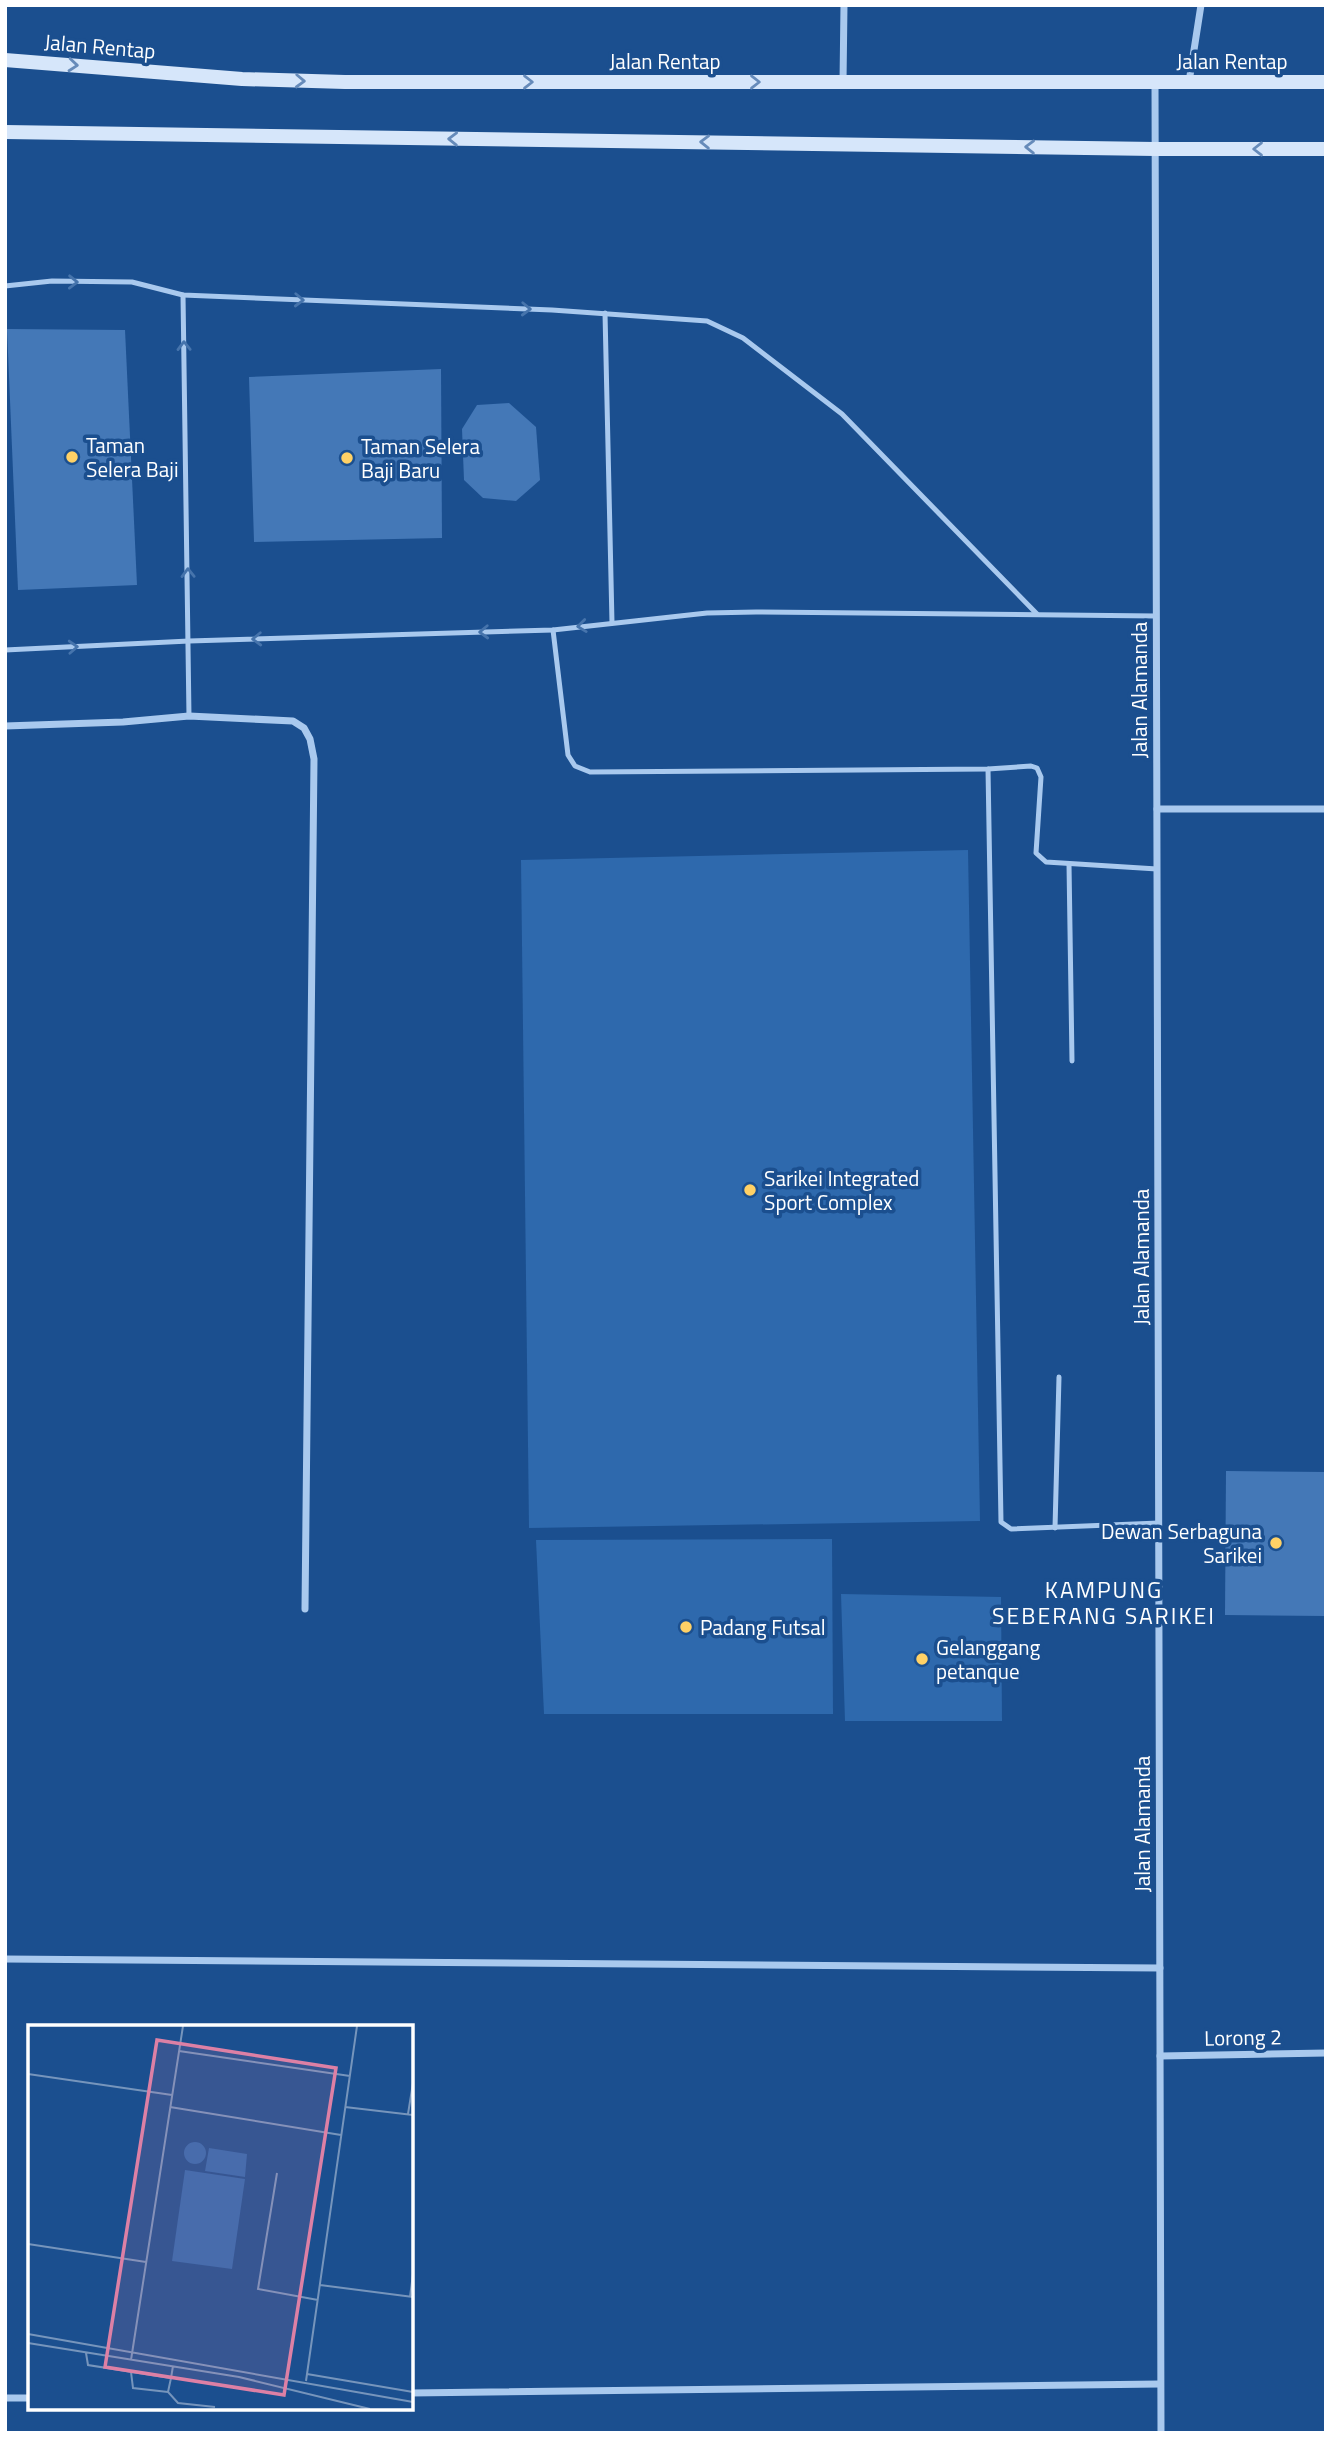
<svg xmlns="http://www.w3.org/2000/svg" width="1331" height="2438" font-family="'Titillium Web',sans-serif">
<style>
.green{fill:#2e69ad}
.building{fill:#4478b7}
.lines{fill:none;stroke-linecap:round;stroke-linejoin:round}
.lane{stroke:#a9c9ee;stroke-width:5}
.street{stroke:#a9c9ee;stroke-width:7}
.secondary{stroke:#d6e6fa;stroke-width:14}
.oneway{stroke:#668bba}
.oneway2{stroke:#4674ac}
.poi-dot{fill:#ffd166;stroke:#1b4f8f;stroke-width:2.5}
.labels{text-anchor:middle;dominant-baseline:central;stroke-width:7;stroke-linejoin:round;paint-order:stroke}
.street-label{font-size:21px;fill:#fff;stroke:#1b4f8f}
.poi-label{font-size:21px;fill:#fff;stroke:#1b4f8f;text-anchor:start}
.neighbourhood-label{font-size:23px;letter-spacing:2px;fill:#fff;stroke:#1b4f8f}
.inset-road{fill:none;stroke:#7695bc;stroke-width:2}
.view{fill:#dd80a5;fill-opacity:0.15;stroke:#dd80a5;stroke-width:3.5}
.inset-edge{fill:none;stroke:#fff;stroke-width:3.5}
</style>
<rect width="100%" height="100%" fill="#1b4f8f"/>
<g class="green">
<polygon points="968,850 980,1521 529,1528 521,860"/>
<polygon points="832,1539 833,1714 544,1714 536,1540"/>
<polygon points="841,1594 1001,1597 1002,1721 845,1721"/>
</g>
<g class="building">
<polygon points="7,329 125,330 137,585 18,590"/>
<polygon points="441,369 442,538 254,542 249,377"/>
<polygon points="509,403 536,427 540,480 516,501 483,498 464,480 462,429 477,405"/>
<polygon points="1226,1471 1326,1472 1326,1616 1225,1615"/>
</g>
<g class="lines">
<g class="lane">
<polyline points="5,286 52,281 132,282 183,295 552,310 707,321 743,338 842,414 1037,614"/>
<polyline points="183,295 189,716"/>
<polyline points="605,313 612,623"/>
<polyline points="553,630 568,755 575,766 590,772 988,769 1031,766 1037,768 1041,777 1036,853 1046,862 1157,869"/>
<polyline points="5,650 189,641 553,630 707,613 756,612 1156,616"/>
<polyline points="988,769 1001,1522 1011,1529 1159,1523"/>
<polyline points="1069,864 1072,1061"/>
<polyline points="1055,1528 1059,1377"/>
</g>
<g class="street">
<polyline points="843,82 844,5"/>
<polyline points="1155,82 1161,2433"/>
<polyline points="1189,82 1201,5"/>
<polyline points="5,726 123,722 189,716 293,721 304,728 310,739 314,759 305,1609"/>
<polyline points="1157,809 1326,809"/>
<polyline points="5,1959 1160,1968"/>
<polyline points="1160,2056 1326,2053"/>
<polyline points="411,2393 1160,2384"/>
<polyline points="5,2398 30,2398"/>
</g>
<g class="secondary">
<polyline points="5,60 242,79 345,82 1326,82"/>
<polyline points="5,132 1155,149 1326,149"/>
</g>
</g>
<defs><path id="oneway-chevron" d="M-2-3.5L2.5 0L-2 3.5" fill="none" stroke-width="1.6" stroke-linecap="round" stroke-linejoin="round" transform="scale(1.75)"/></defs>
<g class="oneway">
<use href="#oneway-chevron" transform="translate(73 65) rotate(5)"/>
<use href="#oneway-chevron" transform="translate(300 81) rotate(2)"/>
<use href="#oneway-chevron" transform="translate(528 82)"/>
<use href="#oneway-chevron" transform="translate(755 82)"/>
<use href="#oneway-chevron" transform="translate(453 139) rotate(-179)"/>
<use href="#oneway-chevron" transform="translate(705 142) rotate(-179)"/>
<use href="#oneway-chevron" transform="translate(1030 147) rotate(-179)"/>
<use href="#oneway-chevron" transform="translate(1258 149) rotate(-180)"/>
</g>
<g class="oneway2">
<use href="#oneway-chevron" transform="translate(73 282) rotate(1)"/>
<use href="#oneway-chevron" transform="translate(299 300) rotate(2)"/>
<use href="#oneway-chevron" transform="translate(526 309) rotate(2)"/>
<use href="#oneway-chevron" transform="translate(184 346) rotate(-91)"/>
<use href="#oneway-chevron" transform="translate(188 573) rotate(-91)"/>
<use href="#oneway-chevron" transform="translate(582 626) rotate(173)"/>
<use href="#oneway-chevron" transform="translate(484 632) rotate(178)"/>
<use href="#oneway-chevron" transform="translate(257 639) rotate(178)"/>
<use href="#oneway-chevron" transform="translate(73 647) rotate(-3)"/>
</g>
<g class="poi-dot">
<circle cx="72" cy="457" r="7"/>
<circle cx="347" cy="458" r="7"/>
<circle cx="750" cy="1190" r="7"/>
<circle cx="1276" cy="1543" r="7"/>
<circle cx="686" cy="1627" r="7"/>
<circle cx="922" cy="1659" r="7"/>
</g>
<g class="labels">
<g class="street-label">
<text transform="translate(100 46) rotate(5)">Jalan Rentap</text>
<text x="665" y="61">Jalan Rentap</text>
<text x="1232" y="61">Jalan Rentap</text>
<text transform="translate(1139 690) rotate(-90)">Jalan Alamanda</text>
<text transform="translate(1141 1257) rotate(-90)">Jalan Alamanda</text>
<text transform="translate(1142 1824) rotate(-90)">Jalan Alamanda</text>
<text transform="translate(1243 2037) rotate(-1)">Lorong 2</text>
</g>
<g class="poi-label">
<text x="86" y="445">Taman<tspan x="86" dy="24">Selera Baji</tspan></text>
<text x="361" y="446">Taman Selera<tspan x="361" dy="24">Baji Baru</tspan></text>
<text x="764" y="1178">Sarikei Integrated<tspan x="764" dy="24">Sport Complex</tspan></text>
<text x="1262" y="1531" text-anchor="end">Dewan Serbaguna<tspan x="1262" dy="24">Sarikei</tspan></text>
<text x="700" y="1627">Padang Futsal</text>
<text x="936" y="1647">Gelanggang<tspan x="936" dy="24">petanque</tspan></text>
</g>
<g class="neighbourhood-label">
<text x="1104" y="1589">KAMPUNG<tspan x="1104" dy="26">SEBERANG SARIKEI</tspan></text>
</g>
</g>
<g transform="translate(28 2025)">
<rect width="385" height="385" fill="#1b4f8f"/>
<path d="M156 128a11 11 0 1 1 22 0a11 11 0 1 1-22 0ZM181 123 219 129 217 152 177 146ZM157 145 217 154 204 244 144 236Z" fill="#2e69ad"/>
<path class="inset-road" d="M151 26 322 51M0 49 144 70M142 82 313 110M317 82 385 90M380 89 385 58M249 148 230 264 290 275M0 219 118 237M292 260 385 272M382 272 385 249M0 309 385 377M0 318 211 352 342 384M58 328 60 340 143 353 145 341M103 335 155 1M103 347 105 363 140 367M279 349 385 367M143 353 140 367 150 378 187 382M278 356 329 1"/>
<path class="view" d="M129 15 308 43 256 370 77 342Z"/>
<rect width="385" height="385" class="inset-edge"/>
</g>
<rect width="1331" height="2438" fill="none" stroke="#ffffff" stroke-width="14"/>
</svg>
